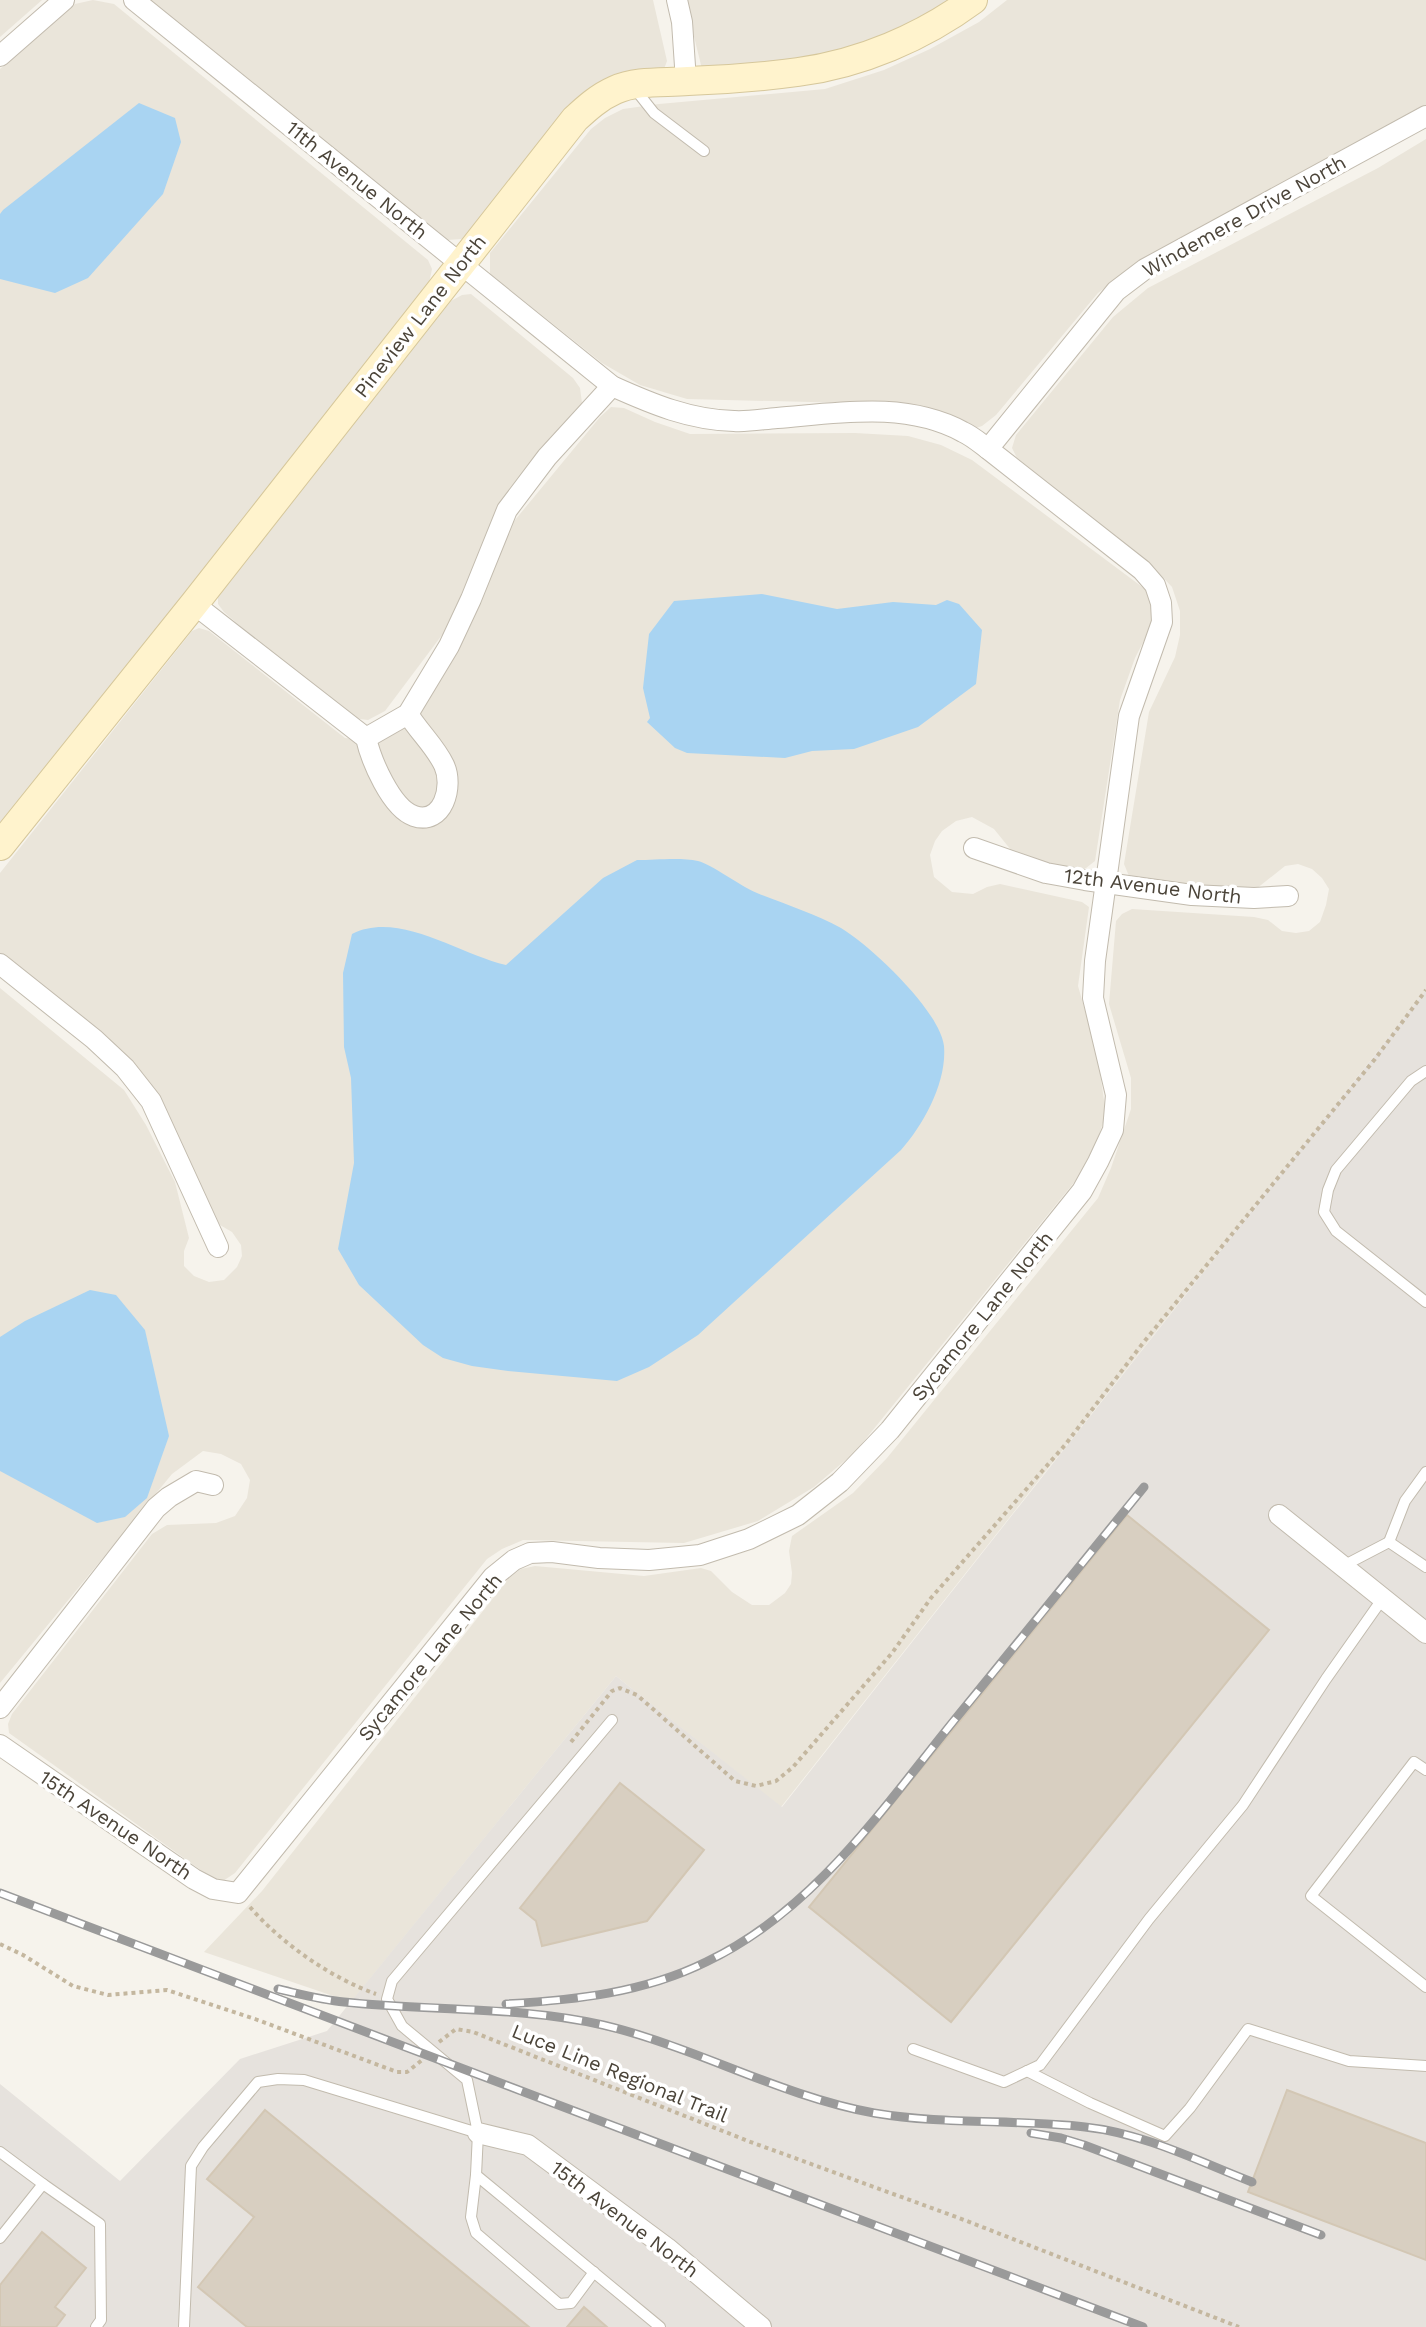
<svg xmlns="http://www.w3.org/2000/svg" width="1426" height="2327" font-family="'Work Sans',sans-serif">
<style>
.residential{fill:#eae5da}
.industrial{fill:#e6e2dd}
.water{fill:#a9d4f2}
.building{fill:#d8cfc1;stroke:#d3c7b4;stroke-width:2}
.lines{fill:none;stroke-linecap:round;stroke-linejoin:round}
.lane-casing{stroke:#c2bbae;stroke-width:12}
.street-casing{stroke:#c2bbae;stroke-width:22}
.secondary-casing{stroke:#d6c79b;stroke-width:30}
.path{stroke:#c4b79f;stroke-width:4;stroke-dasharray:4 4;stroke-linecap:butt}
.lane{stroke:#fff;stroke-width:10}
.street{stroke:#fff;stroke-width:20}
.secondary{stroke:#fff3cd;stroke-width:28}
.rail-casing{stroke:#9a9a9a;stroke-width:9}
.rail{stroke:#fff;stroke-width:6;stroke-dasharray:18;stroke-linecap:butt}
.labels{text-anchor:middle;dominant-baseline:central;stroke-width:7;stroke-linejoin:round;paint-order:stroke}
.street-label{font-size:20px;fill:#4b4439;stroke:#fff}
</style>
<rect width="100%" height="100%" fill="#f6f3ec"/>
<g class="residential">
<polygon points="0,0 42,0 0,37"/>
<polygon points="93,0 114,4 428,260 432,269 428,288 0,829 0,69 75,4"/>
<polygon points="148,0 653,0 667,61 664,69 633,79 470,234 462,239 447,240"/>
<polygon points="685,0 955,0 916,29 822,64 702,69"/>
<polygon points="1007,0 1426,0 1426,106 1341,150 1132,267 1098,293 996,415 982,426 976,428 939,412 851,403 687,399 640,385 602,363 490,274 490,253 591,129 605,118 623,109 659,104 825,89 884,70 930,49 979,22"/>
<polygon points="1426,139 1426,990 781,1807 616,1676 351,2002 204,1952 262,1891 509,1578 521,1569 535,1566 644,1576 701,1568 711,1571 732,1592 752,1605 769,1605 785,1593 791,1584 792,1573 789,1551 792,1536 853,1493 887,1458 1098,1198 1111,1168 1131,1109 1131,1078 1109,1004 1116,921 1122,914 1132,909 1254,917 1268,920 1282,931 1296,933 1309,931 1320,922 1326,905 1329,889 1322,878 1312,869 1298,864 1285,866 1256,889 1140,882 1129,876 1124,864 1149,712 1175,657 1180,635 1180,611 1172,587 1156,570 1017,458 1012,448 1016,435 1113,317 1148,288 1378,168"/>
<polygon points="471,294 573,378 580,388 582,403 503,504 445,631 385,711 368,720 353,718 336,710 224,612 218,604 218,594 451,301 462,295"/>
<polygon points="611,407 624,408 655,422 690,434 855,433 908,436 941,445 972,460 1149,592 1155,607 1152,625 1135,658 1120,700 1095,861 1086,868 1077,870 1023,856 1011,850 994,829 972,817 956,821 942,831 935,841 930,855 934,877 952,892 973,894 987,887 1000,884 1082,902 1089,907 1078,986 1097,1052 1106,1114 1089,1164 855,1452 814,1487 758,1521 684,1543 523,1540 502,1549 487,1559 235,1873 223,1881 216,1881 9,1733 8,1724 12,1714 152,1534 167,1525 216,1523 235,1516 247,1498 250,1480 241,1464 221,1454 203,1451 172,1474 0,1683 0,988 124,1090 146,1125 175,1182 189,1238 184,1251 184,1266 194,1276 209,1282 224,1280 237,1267 242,1256 241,1245 232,1232 220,1225 157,1105 0,958 0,873 192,631 199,628 209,631 345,738 376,741 390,735 506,531 600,417"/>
</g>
<polygon class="industrial" points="1426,990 1426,2327 0,2327 0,2084 120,2181 240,2059 327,2031 616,1676 782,1807"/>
<g class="water">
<polygon points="139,103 175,118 181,142 163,194 88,278 55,293 0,279 0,214 3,210"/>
<polygon points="762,594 837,609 893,602 936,605 947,600 959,604 982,630 976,684 918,727 854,749 812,751 785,758 687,753 675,748 647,722 650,718 643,688 649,634 674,601"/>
<path d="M637 860C655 860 681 857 698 861 711 864 740 886 757 893 784 904 816 914 841 928 871 946 940 1011 944 1046 947 1082 924 1124 901 1150L698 1335 649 1367 617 1381 508 1371 472 1366 443 1358 423 1345 359 1285 338 1249 354 1163 351 1078 344 1047 343 973 352 934C398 910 459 954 506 965L603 878Z"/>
<polygon points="90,1290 116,1295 145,1330 169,1436 147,1498 125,1517 97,1523 0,1471 0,1337 25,1321"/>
</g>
<g class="building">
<polygon points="1127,1515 1269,1630 951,2022 809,1907"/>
<polygon points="620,1783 704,1850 647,1921 542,1946 536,1921 520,1908"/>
<polygon points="1287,2090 1426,2143 1426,2260 1248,2192"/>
<polygon points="265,2110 529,2327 247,2327 198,2287 254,2217 207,2179"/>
<polygon points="42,2232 86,2268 55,2307 65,2315 56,2327 0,2327 0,2285"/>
<polygon points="584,2307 607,2327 567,2327"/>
</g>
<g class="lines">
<g class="lane-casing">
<g id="lane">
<polyline points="635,89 654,113 704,151"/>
<polyline points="1426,1071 1411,1081 1336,1170 1328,1190 1324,1212 1336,1231 1426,1302"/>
<polyline points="1389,1542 1405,1501 1426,1472"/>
<polyline points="1343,1566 1389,1542 1426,1567"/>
<polyline points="1426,1770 1414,1762 1311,1896 1426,1987"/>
<polyline points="913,2049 1004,2082 1040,2065 1149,1919 1243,1805 1326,1679 1383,1598"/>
<polyline points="1027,2071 1090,2103 1165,2136 1190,2108 1248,2029 1349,2061 1426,2066"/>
<polyline points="478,2133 467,2080 402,2026 387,1999 392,1981 612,1720"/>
<polyline points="0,2152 43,2184 0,2238"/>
<polyline points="476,2175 660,2327"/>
<polyline points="43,2184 100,2224 101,2320 96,2327"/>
<polyline points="184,2327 191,2166 203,2147 258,2082 278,2079 304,2080 478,2133 476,2175 471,2217 476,2233 559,2304 571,2303 594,2272"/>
</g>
</g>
<g class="street-casing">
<g id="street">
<polyline points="677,0 682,22 686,81"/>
<polyline points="0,56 64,0"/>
<polyline points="988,449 1116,291 1145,269 1426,116"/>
<path d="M194 604 366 738C371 760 391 808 414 816 443 826 454 786 444 765 435 746 419 732 408 714"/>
<polyline points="366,738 408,714 449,646 471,599 507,510 547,457 612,386"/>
<polyline points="974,848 1046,873 1085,880 1192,895 1254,898 1288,896"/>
<polyline points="0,964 94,1039 125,1068 151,1101 218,1247"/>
<polyline points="1279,1515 1426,1633"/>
<polyline points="0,1708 156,1508 169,1497 196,1481 213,1485"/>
<path d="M0 1745 194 1879 213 1889 238 1893 493 1577 514 1560 530 1553 552 1552 599 1558 649 1560 700 1555 749 1539 798 1515 840 1482 890 1430 1082 1191 1098 1162 1113 1130 1116 1095 1093 998 1095 961 1129 716 1162 622 1161 603 1155 585 1142 570 988 449C980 443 972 436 963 432 906 401 839 413 777 418 763 419 748 422 734 421 690 420 652 404 612 386L134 0"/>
<polyline points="478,2133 528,2145 667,2248 761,2327"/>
</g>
</g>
<g class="secondary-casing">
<path id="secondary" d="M0 846 194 604 575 119C587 108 599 97 615 90 637 80 664 83 688 81 725 80 761 77 798 72 860 64 923 37 973 0"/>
</g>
<g class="path">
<polyline points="571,1742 612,1691 620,1688 637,1695 735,1781 756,1786 776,1781 793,1767 892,1653 931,1598 1065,1445 1143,1343 1375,1059 1426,990"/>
<path d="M250 1907C281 1943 331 1978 376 1994"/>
<polyline points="0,1944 23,1955 73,1986 108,1995 167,1990 255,2019 397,2072 407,2072 422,2060"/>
<polyline points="439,2042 456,2029 473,2032 748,2141 959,2218 1239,2327"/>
</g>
<use href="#lane" class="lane"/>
<use href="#street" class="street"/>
<use href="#secondary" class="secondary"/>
<g class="rail-casing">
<g id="rail">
<polyline points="0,1893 1143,2327"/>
<path d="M278 1989C300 1994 322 2000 344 2002 429 2011 519 2006 603 2025 696 2047 780 2096 874 2113 944 2125 1015 2119 1085 2127 1143 2133 1198 2161 1252 2182"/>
<path d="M506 2004C575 2000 643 1993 706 1962 813 1911 880 1812 952 1723 1016 1645 1080 1566 1144 1487"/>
<polyline points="1031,2133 1061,2138 1084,2145 1321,2235"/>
</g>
</g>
<use href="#rail" class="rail"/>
</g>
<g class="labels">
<g class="street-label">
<text transform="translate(357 180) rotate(39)">11th Avenue North</text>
<text transform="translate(1244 216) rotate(-29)">Windemere Drive North</text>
<text transform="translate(420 316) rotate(-52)">Pineview Lane North</text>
<text transform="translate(1153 886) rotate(7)">12th Avenue North</text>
<text transform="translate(982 1316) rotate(-51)">Sycamore Lane North</text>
<text transform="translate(430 1657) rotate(-50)">Sycamore Lane North</text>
<text transform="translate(116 1825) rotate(34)">15th Avenue North</text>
<text transform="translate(620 2073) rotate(22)">Luce Line Regional Trail</text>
<text transform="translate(625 2219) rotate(37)">15th Avenue North</text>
</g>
</g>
</svg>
